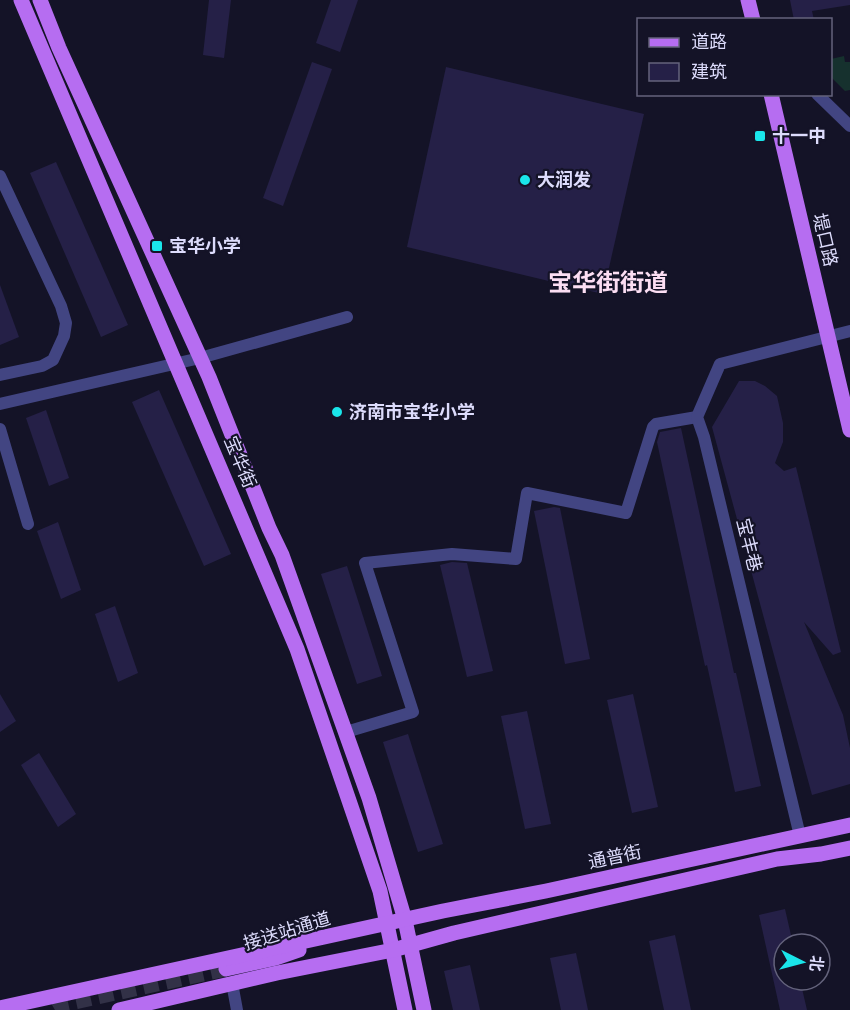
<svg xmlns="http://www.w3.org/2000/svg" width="850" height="1010" font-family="Rubik,'Noto Sans SC',sans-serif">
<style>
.green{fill:#16312e}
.building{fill:#252047}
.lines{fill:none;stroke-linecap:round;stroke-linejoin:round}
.major-tunnel{stroke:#323147;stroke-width:15;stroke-dasharray:15 8;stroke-linecap:butt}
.minor{stroke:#424582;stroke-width:12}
.major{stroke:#b66df1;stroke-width:15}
.poi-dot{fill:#1ae5ea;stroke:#141327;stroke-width:2}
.labels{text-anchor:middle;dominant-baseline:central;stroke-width:4.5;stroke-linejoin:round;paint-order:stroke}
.poi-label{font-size:18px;font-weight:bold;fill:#dddcfc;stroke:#141327;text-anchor:start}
.street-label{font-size:18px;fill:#dddcfc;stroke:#141327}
.district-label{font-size:24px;font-weight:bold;fill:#fcdef3;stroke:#141327}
</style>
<rect width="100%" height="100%" fill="#141327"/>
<polygon class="green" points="844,56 845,62 850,62 850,90 845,91 830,76 831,59"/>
<g class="building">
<polygon points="209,0 231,0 224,58 203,55"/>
<polygon points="331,0 358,0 340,52 316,43"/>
<polygon points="790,0 850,0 850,5 812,11 814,20 794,20"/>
<polygon points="312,62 332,69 283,206 263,198"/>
<polygon points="446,67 644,114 603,294 407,247"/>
<polygon points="56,162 128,325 101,337 30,173"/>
<polygon points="0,285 19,337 0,345"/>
<polygon points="739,381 755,381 765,386 777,396 783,423 783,442 775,463 784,471 796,467 841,652 833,655 804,622 843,715 850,748 850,784 812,795 712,427"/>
<polygon points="159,390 231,554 204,566 132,402"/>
<polygon points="46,410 69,478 49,486 26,418"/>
<polygon points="681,428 734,673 736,673 761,786 735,792 707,665 705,666 657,442 660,432"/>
<polygon points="554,507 560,508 590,659 565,664 534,511"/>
<polygon points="58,522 81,590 61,599 37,531"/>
<polygon points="452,562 467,563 493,671 467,677 440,565"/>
<polygon points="347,566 382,676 357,684 321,574"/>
<polygon points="115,606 138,673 118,682 95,614"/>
<polygon points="0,694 16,721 0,732"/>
<polygon points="633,694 658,807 632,813 607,700"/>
<polygon points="527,711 551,824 525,829 501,716"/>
<polygon points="408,734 443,844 418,852 383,742"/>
<polygon points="39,753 76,814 58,827 21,765"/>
<polygon points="785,909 793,944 784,944 784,980 800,980 807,1010 780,1010 759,915"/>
<polygon points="675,935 691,1010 664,1010 649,941"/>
<polygon points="576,953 588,1010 561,1010 550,958"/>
<polygon points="470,965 480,1010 453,1010 444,971"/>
</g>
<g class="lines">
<polyline class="major-tunnel" points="55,1010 65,1004 226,969"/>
<g class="minor">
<polyline points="817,94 850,126"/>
<polyline points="0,176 61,306 66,323 64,336 53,360 42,366 0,375"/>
<polyline points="0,404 200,358 347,317"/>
<polyline points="0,429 28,524"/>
<polyline points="346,732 413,712 365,563 452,554 516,559 527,493 626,513 653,427 656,424 697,417"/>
<polyline points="800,836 704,437 697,417 720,364 850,331"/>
<polyline points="232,983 237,1010"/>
</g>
<g class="major">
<polyline points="21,0 297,649 380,891 405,1010"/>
<polyline points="40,0 59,48 209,377 269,528 282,555 369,798 405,920 424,1010"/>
<polyline points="748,0 753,20"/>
<polyline points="771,94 850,430"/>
<polyline points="226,969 276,958 299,950"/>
<polyline points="0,1008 443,911 546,891 850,825"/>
<polyline points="119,1010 277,973 393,950 454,933 777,859 821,854 850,848"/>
</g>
</g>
<g class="poi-dot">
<rect x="754" y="130" width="12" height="12" rx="3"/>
<circle cx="525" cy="180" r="6"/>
<rect x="151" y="240" width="12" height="12" rx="3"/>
<circle cx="337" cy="412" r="6"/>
</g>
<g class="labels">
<g class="poi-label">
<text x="772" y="136">十一中</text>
<text x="537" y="180">大润发</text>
<text x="169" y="246">宝华小学</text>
<text x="349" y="412">济南市宝华小学</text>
</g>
<g class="street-label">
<text transform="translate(825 240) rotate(77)">堤口路</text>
<text transform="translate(240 462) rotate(67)">宝华街</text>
<text transform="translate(749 545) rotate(76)">宝丰巷</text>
<text transform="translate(615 857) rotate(-12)">通普街</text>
<text transform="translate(287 931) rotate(-17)">接送站通道</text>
</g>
<g class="district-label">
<text x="608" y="283">宝华街街道</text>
</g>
</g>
<rect x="637" y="18" width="195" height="78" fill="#141327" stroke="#64637c" stroke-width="1.5"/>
<rect x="649" y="38" width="30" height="9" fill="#b66df1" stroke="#64637c" stroke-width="1.5"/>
<text x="691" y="48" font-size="18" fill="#dddcfc">道路</text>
<rect x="649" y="63" width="30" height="18" fill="#252047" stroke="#64637c" stroke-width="1.5"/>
<text x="691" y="78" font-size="18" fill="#dddcfc">建筑</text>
<g transform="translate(802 962) rotate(96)"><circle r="28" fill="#141327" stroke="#64637c" stroke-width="1.5"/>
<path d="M0-4.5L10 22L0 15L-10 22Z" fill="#1ae5ea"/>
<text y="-9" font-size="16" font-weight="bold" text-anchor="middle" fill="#dddcfc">北</text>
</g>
</svg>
